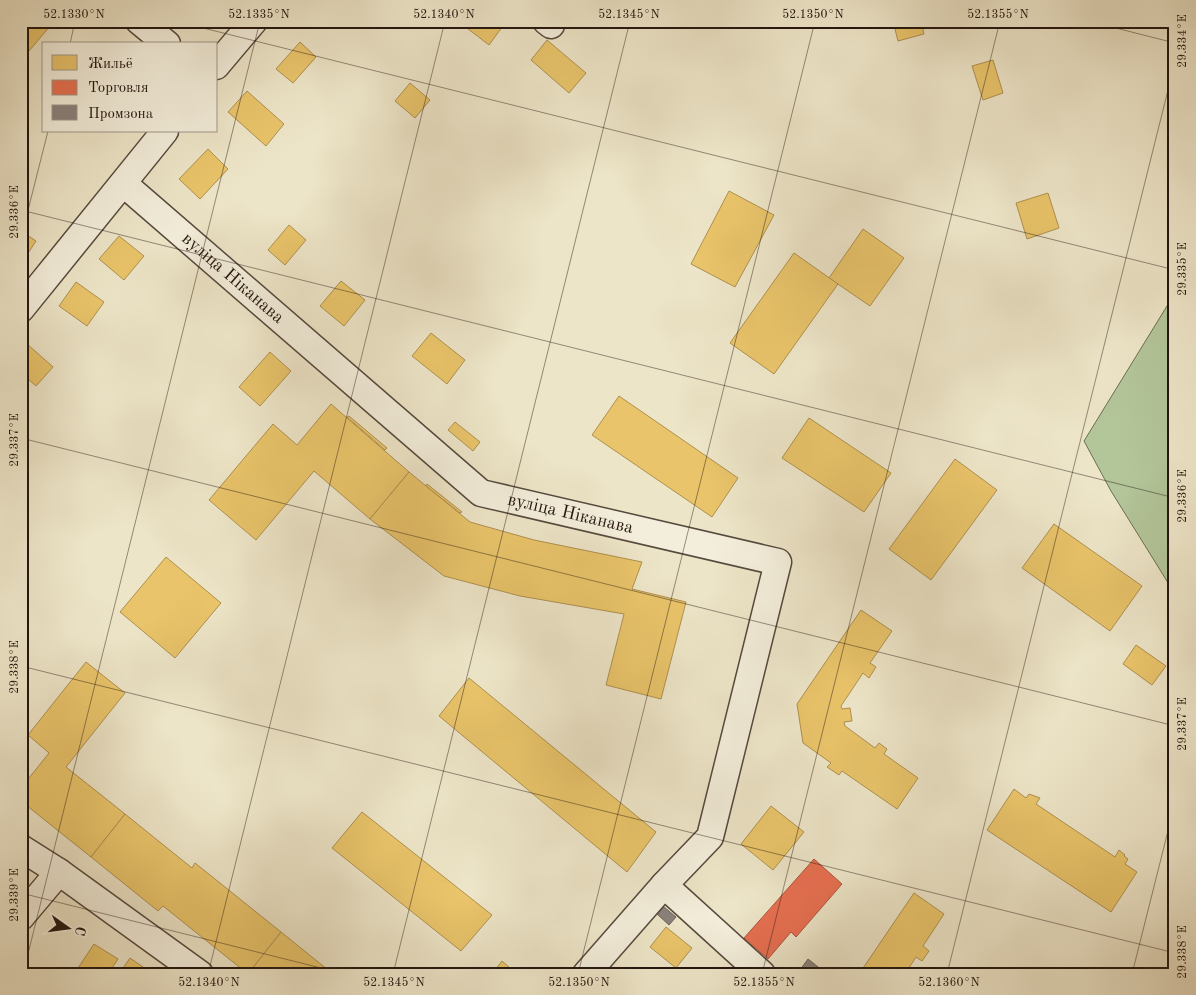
<svg xmlns="http://www.w3.org/2000/svg" width="1196" height="995" font-family="'Old Standard TT',serif">
<style>
.green{fill:#b3c69a;stroke:#6c6e54}
.homes{fill:#e9c46a;stroke:#ae904f}
.shops{fill:#e76f51;stroke:#ac543d}
.industry{fill:#8a817c;stroke:#6b615b}
.lines{fill:none;stroke-linecap:round;stroke-linejoin:round}
.street-casing{stroke:#56493d;stroke-width:29}
.street{stroke:#f3eedb;stroke-width:26}
.ticks{fill:none;stroke:#24150f;stroke-width:1;stroke-opacity:0.45}
.labels{text-anchor:middle;dominant-baseline:central;stroke-width:5;stroke-linejoin:round;paint-order:stroke}
.street-label{font-size:18px;fill:#24150f;stroke:#f3eedb}
.neatline{fill:none;stroke:#24150f;stroke-width:2}
.ticks-label{font-size:12px;text-anchor:middle;fill:#24150f}
</style>
<rect width="100%" height="100%" fill="#ede5c8"/>
<filter id="stains"><feTurbulence type="fractalNoise" baseFrequency=".004" numOctaves="4"/><feColorMatrix values="0 0 0 0 .2 0 0 0 0 .09 0 0 0 0 .02 0 0 0 .5 -.17"/></filter>
<radialGradient id="worn" r=".72"><stop offset=".6" stop-color="#630" stop-opacity="0"/><stop offset="1" stop-color="#630" stop-opacity=".3"/></radialGradient>
<polygon class="green" points="1175,293 1175,594 1111,491 1084,441"/>
<g class="homes">
<polygon points="21,21 46,21 51,25 23,58 21,56"/>
<polygon points="466,21 503,21 505,23 489,45 463,25"/>
<polygon points="893,21 921,21 924,34 898,41"/>
<polygon points="547,40 586,73 569,93 531,60"/>
<polygon points="300,42 316,57 293,83 276,69"/>
<polygon points="993,60 1003,93 983,100 972,66"/>
<polygon points="410,83 430,100 415,118 395,101"/>
<polygon points="247,91 284,124 266,146 228,112"/>
<polygon points="208,149 228,169 200,199 179,179"/>
<polygon points="729,191 774,215 735,287 691,264"/>
<polygon points="1048,193 1059,228 1027,239 1016,203"/>
<polygon points="289,225 306,240 285,265 268,250"/>
<polygon points="863,229 904,258 870,306 829,278"/>
<polygon points="21,231 36,241 21,264"/>
<polygon points="119,236 144,256 124,280 99,259"/>
<polygon points="794,253 838,284 774,374 730,343"/>
<polygon points="341,281 365,300 344,326 320,306"/>
<polygon points="76,282 104,302 87,326 59,306"/>
<polygon points="431,333 465,360 447,384 412,356"/>
<polygon points="27,344 53,367 36,386 21,373 21,350"/>
<polygon points="270,352 291,371 260,406 239,387"/>
<polygon points="619,396 738,478 712,517 592,435"/>
<polygon points="331,404 409,472 370,519 314,471 256,540 209,500 273,424 297,445"/>
<polygon points="349,416 387,448 385,450 347,417"/>
<polygon points="809,418 891,473 864,512 782,458"/>
<polygon points="455,422 480,442 473,451 448,430"/>
<polygon points="955,459 997,490 931,580 889,549"/>
<polygon points="409,472 470,522 534,540 642,562 632,589 686,602 661,699 606,685 624,614 520,596 444,576 370,519"/>
<polygon points="427,484 462,512 460,513 426,486"/>
<polygon points="1054,524 1142,586 1110,631 1022,568"/>
<polygon points="166,557 221,603 175,658 120,612"/>
<polygon points="861,610 892,631 870,663 876,667 869,678 863,673 841,706 842,709 850,708 852,721 844,722 845,726 875,748 879,743 887,749 884,754 918,778 897,809 842,771 839,775 827,767 831,763 803,743 797,704"/>
<polygon points="1136,645 1166,666 1152,685 1123,664"/>
<polygon points="86,662 125,693 66,767 125,814 91,857 21,801 21,788 49,753 28,735"/>
<polygon points="469,678 656,832 627,872 439,716"/>
<polygon points="1014,789 1026,798 1029,794 1040,798 1036,804 1115,857 1119,850 1125,855 1124,856 1128,859 1125,864 1137,872 1111,912 987,830"/>
<polygon points="771,806 804,832 773,870 741,844"/>
<polygon points="362,812 492,915 461,951 332,848"/>
<polygon points="125,814 192,868 195,863 281,932 248,974 163,906 158,911 91,857"/>
<polygon points="914,893 944,914 923,946 929,951 922,961 916,957 905,974 859,974"/>
<polygon points="666,927 692,948 676,968 650,947"/>
<polygon points="281,932 333,974 248,974"/>
<polygon points="94,944 118,959 108,974 74,974"/>
<polygon points="130,958 153,974 119,974"/>
<polygon points="502,961 517,974 492,974"/>
</g>
<polygon class="shops" points="814,859 842,884 796,937 791,932 768,959 744,938"/>
<g class="industry">
<polygon points="664,907 676,917 669,925 657,914"/>
<polygon points="808,959 827,974 797,974"/>
</g>
<g class="lines">
<g class="street-casing">
<g id="street">
<polyline points="139,21 167,44"/>
<polyline points="546,21 551,25"/>
<polyline points="216,66 254,21"/>
<path id="s1" d="M124 184 481 493 778 562 710 837 664 885 586 974"/>
<polyline points="21,309 165,131"/>
<polyline points="21,848 59,872 200,974"/>
<polyline points="664,885 762,974"/>
<polyline points="21,917 59,872"/>
</g>
</g>
<use href="#street" class="street"/>
</g>
<path class="ticks" d="M175 21 1175 270M1088 21 1175 43M70 44 75 21M21 210 1175 498M21 238 48 131M21 438 1175 726M21 666 1175 953M21 893 345 974M23 974 260 21M208 974 445 21M393 974 630 21M578 974 815 21M762 974 1000 21M947 974 1175 62M1132 974 1175 803"/>
<g class="labels">
<g class="street-label">
<text stroke="none"><textPath href="#s1" startOffset="144">вуліца Ніканава</textPath></text>
<text stroke="none"><textPath href="#s1" startOffset="564">вуліца Ніканава</textPath></text>
</g>
</g>
<rect width="1196" height="995" fill="none" stroke="#ede5c8" stroke-width="55"/>
<rect x="42" y="42" width="175" height="90" fill="#f3eedb" stroke="#a09789"/>
<rect x="52" y="55" width="25" height="15" fill="#e9c46a" stroke="#a09789"/>
<text x="88" y="68" font-size="15" fill="#24150f">Жильё</text>
<rect x="52" y="80" width="25" height="15" fill="#e76f51" stroke="#a09789"/>
<text x="88" y="92" font-size="15" fill="#24150f">Торговля</text>
<rect x="52" y="105" width="25" height="15" fill="#8a817c" stroke="#a09789"/>
<text x="88" y="118" font-size="15" fill="#24150f">Промзона</text>
<g transform="translate(68 928) rotate(104)" stroke="#f3eedb" stroke-width="4" paint-order="stroke">
<path d="M0-4L9 19L0 12L-9 19Z" fill="#24150f"/>
<text y="-8" font-size="14" font-weight="bold" text-anchor="middle" fill="#24150f">С</text>
</g>
<rect x="28" y="28" width="1140" height="940" class="neatline"/>
<g class="ticks-label">
<text x="74" y="18">52.1330°N</text>
<text x="259" y="18">52.1335°N</text>
<text x="444" y="18">52.1340°N</text>
<text x="629" y="18">52.1345°N</text>
<text x="813" y="18">52.1350°N</text>
<text x="998" y="18">52.1355°N</text>
<text transform="translate(1182 41) rotate(-90)" y="4">29.334°E</text>
<text transform="translate(14 212) rotate(-90)" y="4">29.336°E</text>
<text transform="translate(1182 269) rotate(-90)" y="4">29.335°E</text>
<text transform="translate(14 440) rotate(-90)" y="4">29.337°E</text>
<text transform="translate(1182 496) rotate(-90)" y="4">29.336°E</text>
<text transform="translate(14 667) rotate(-90)" y="4">29.338°E</text>
<text transform="translate(1182 724) rotate(-90)" y="4">29.337°E</text>
<text transform="translate(14 895) rotate(-90)" y="4">29.339°E</text>
<text transform="translate(1182 952) rotate(-90)" y="4">29.338°E</text>
<text x="209" y="986">52.1340°N</text>
<text x="394" y="986">52.1345°N</text>
<text x="579" y="986">52.1350°N</text>
<text x="764" y="986">52.1355°N</text>
<text x="949" y="986">52.1360°N</text>
</g>
<rect width="100%" height="100%" filter="url(#stains)"/>
<rect width="100%" height="100%" fill="url(#worn)"/>
</svg>
